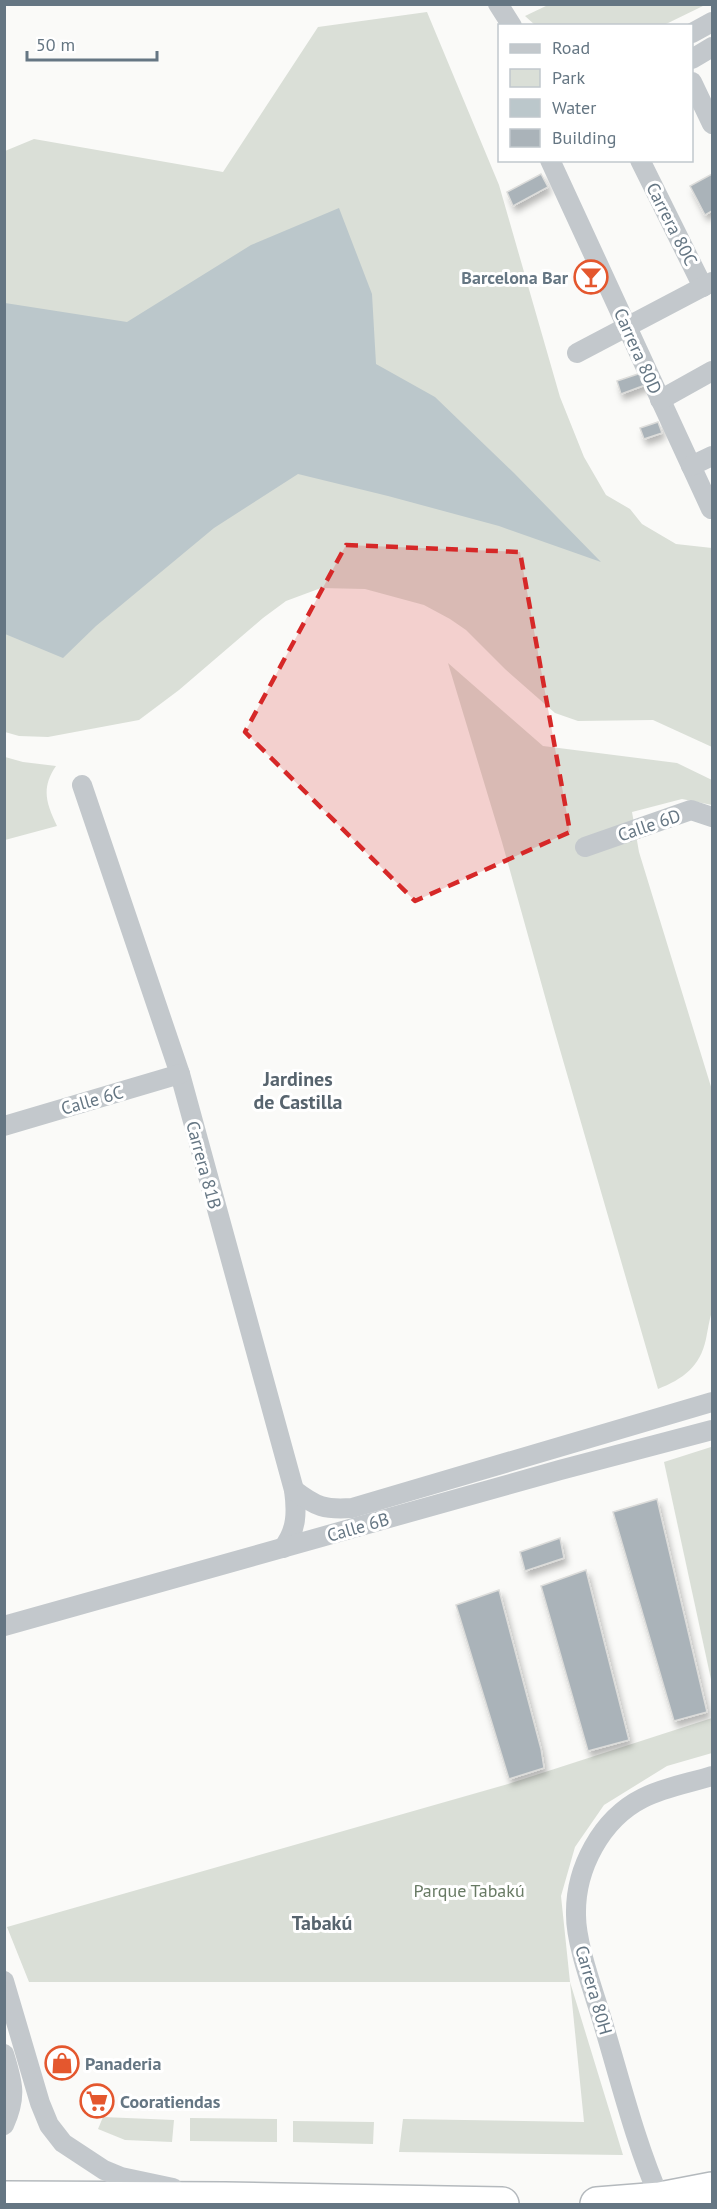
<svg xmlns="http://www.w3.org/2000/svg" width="717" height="2209" font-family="'PT Sans',sans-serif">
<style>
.green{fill:#dadfd7}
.water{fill:#bbc7cb}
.building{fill:#aab3b9;stroke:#dcdcda;stroke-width:1.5;filter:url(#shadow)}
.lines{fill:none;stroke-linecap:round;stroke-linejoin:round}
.trunk-casing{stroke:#b4b9bd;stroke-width:36}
.minor{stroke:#c3c8cc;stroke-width:20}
.trunk{stroke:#fff;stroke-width:33}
.marked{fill:#d62828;fill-opacity:0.2;stroke:#d62828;stroke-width:4.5;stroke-dasharray:12 8;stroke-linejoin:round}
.labels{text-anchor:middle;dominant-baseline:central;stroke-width:6;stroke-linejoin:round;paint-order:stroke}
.street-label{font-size:18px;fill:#657683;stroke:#fff}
.poi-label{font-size:18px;font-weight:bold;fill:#657683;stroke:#fff;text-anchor:start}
.park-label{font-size:18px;fill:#687a64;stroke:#fff}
.neighbourhood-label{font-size:20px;font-weight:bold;fill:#57646e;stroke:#fff}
</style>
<defs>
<filter id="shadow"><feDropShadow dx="3" dy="5.5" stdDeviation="3" flood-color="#0004"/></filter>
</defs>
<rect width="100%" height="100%" fill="#fafaf8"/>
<g class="green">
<polygon points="548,5 548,4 705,5 664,25 535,25 525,16"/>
<polygon points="427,12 499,185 560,397 584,457 606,495 630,509 642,524 676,544 712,548 712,747 653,720 578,721 555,713 505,669 466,630 450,619 424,605 365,589 321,588 286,601 263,618 179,690 139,720 48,737 19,736 5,732 5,151 34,139 223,172 318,27"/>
<path d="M448 663 543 746 677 763 712 780V805L682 799 632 812 639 852 712 1090V1311C709 1321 708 1329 706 1339 700 1367 683 1379 658 1389L554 1029 502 842Z"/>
<path d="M5 757 23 762 56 766C41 788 46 803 57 826L5 840Z"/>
<polygon points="711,1447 712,1450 712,1684 664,1462"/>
<polygon points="712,1718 712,1753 667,1766 604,1805 575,1847 561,1896 570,1982 623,2155 399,2152 403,2119 584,2122 570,1982 29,1982 7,1927 508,1784"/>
<polygon points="103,2117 174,2120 172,2142 125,2140 98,2129"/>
<polygon points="190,2118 277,2119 277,2142 190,2141"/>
<polygon points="293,2121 374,2122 373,2144 293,2142"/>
</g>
<polygon class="water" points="339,208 372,294 376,364 435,397 514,473 601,562 499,526 388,496 298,474 214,528 96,626 63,658 5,634 5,303 127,322 251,245"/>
<g class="building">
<polygon points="541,174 548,187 513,206 507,192"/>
<polygon points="712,174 712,211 705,215 690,186"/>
<polygon points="644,372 648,384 621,394 617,381"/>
<polygon points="658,422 662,433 644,439 640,428"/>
<polygon points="657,1499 707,1712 674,1721 613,1512"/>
<polygon points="560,1538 564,1558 525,1571 520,1552"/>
<polygon points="586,1570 629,1740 588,1751 541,1586"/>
<polygon points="499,1590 541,1749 544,1768 509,1779 456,1605"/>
</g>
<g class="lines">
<g class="trunk-casing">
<g id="trunk">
<polyline points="4,2198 225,2199 502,2204"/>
<polyline points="597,2204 660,2199 712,2189"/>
</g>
</g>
<g class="minor">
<polyline points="498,4 512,26"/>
<polyline points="692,33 712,22"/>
<polyline points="692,59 712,47"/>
<polyline points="692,82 712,124"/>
<polyline points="550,160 711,509 712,508"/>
<polyline points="640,160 703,287"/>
<polyline points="577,353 712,282"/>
<polyline points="660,400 712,371"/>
<polyline points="691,466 712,456"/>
<path d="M82 785 180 1074 294 1490C297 1512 297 1530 283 1548"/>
<polyline points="585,847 691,810 712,817"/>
<polyline points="4,1126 180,1074"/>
<path d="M294 1490C316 1507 325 1510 352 1508L712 1402"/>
<polyline points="4,1626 560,1470 712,1430"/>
<polyline points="4,1981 40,2103 49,2125 63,2143 104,2170 121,2177 173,2188"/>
<path d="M4 2054C13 2083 17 2097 4 2125"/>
<path d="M660 2199C636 2144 622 2087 605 2030 596 1997 576 1947 576 1915 575 1869 601 1819 643 1798 664 1787 690 1783 712 1776"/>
</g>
<use href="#trunk" class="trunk"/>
</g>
<path class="marked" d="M346 545 520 552 570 832 415 901 245 732Z"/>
<defs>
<g id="bar-ring" transform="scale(1.725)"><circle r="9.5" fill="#fff" stroke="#e4572e" stroke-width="1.5"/><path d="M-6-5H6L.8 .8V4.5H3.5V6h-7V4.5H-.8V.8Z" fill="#e4572e"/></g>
<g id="shop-ring" transform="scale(1.725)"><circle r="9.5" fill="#fff" stroke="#e4572e" stroke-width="1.5"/><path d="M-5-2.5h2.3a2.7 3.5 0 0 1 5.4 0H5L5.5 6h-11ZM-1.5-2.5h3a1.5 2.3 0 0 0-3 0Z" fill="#e4572e"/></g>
<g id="supermarket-ring" transform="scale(1.725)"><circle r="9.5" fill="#fff" stroke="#e4572e" stroke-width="1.5"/><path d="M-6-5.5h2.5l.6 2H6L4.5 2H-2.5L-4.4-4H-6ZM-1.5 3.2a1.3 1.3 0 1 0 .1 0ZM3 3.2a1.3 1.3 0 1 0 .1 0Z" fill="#e4572e"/></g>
</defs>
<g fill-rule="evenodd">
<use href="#bar-ring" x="591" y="277"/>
<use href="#shop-ring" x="62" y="2063"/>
<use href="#supermarket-ring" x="97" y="2101"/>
</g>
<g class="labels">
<g class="street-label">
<text transform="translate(672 224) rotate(63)">Carrera 80C</text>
<text transform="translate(638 351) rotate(66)">Carrera 80D</text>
<text transform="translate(649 825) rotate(-19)">Calle 6D</text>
<text transform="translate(92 1100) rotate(-16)">Calle 6C</text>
<text transform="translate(204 1165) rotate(75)">Carrera 81B</text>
<text transform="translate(358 1527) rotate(-16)">Calle 6B</text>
<text transform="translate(594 1990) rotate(74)">Carrera 80H</text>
</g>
<g class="poi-label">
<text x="568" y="277" text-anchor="end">Barcelona Bar</text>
<text x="85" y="2063">Panaderia</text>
<text x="120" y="2101">Cooratiendas</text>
</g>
<g class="park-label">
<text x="469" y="1890">Parque Tabakú</text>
</g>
<g class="neighbourhood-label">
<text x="298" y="1079">Jardines<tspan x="298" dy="23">de Castilla</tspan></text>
<text x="322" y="1923">Tabakú</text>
</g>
</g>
<rect width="717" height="2209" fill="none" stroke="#657683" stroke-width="12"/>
<rect x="498" y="24" width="195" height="138" fill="#ffffff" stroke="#c1c8cd" stroke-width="1.5"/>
<rect x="510" y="44" width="30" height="9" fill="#c3c8cc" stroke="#c1c8cd" stroke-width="1.5"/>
<text x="552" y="54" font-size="18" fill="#657683">Road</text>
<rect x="510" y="69" width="30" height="18" fill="#dadfd7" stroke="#c1c8cd" stroke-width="1.5"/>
<text x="552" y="84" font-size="18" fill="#657683">Park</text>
<rect x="510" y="99" width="30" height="18" fill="#bbc7cb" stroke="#c1c8cd" stroke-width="1.5"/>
<text x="552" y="114" font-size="18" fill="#657683">Water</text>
<rect x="510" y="129" width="30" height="18" fill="#aab3b9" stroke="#c1c8cd" stroke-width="1.5"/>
<text x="552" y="144" font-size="18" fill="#657683">Building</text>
<path d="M27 51v9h130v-9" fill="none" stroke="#657683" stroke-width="3"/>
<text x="36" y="51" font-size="18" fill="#657683" stroke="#ffffff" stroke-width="4.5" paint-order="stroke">50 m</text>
</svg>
